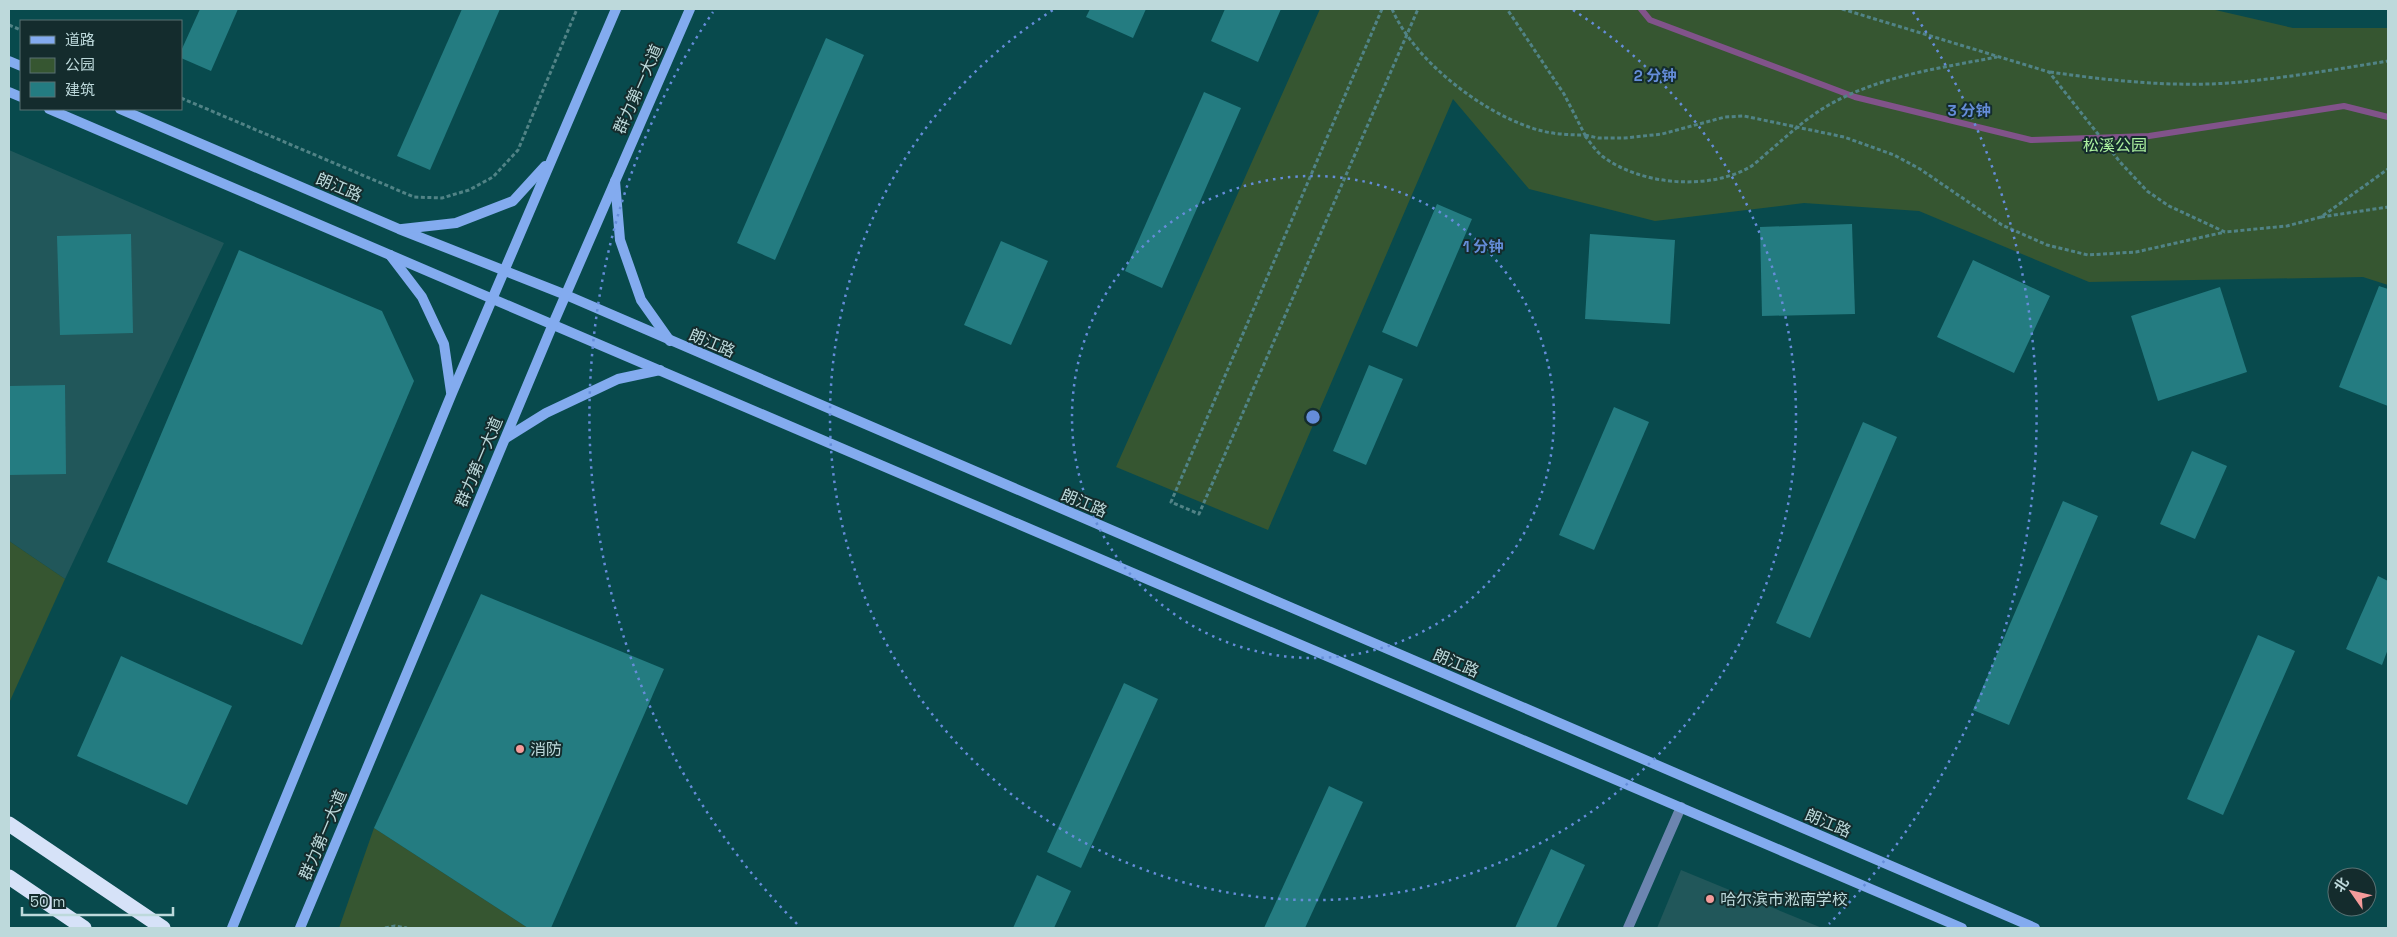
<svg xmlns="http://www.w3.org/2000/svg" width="2397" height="937" font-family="'Space Grotesk','Noto Sans SC',sans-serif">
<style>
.built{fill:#21575a}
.green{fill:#365631}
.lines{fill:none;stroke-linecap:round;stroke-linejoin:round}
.stream{stroke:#81538a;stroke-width:6}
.building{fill:#247c81}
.path{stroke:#518386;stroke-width:3;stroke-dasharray:4 2.5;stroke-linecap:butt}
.street{stroke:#6c85b0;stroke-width:10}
.secondary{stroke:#83abef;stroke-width:10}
.highway{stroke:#d6e2f8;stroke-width:15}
.ring{fill:none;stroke:#658dd9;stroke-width:2.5;stroke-dasharray:2.5 5}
.poi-dot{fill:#f59b9a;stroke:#142c2d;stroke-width:2}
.labels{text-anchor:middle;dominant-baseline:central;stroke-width:4;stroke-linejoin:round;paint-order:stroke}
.street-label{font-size:16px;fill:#bdd9db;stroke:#142c2d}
.park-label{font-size:16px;fill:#adf2a0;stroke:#142c2d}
.poi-label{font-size:16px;fill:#bdd9db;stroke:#142c2d;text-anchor:start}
.centre{fill:#658dd9;stroke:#142c2d;stroke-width:2.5}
.ring-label{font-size:15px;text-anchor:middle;font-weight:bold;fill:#658dd9;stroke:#142c2d;stroke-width:4;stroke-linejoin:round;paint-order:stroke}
</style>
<rect width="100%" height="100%" fill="#084a4d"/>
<g class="built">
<polygon points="9,150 224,243 65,579 9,541"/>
<polygon points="1681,870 1822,928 1657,928"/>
</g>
<g class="green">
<polygon points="1320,9 2211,9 2293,28 2388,28 2388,285 2363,277 2089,282 1919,211 1804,203 1655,221 1529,189 1453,99 1268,530 1116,467"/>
<polygon points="9,541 65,579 9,703"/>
<polygon points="374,828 528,928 339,928"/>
</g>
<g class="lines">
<polyline class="stream" points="1641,9 1650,20 1855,97 2031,140 2149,136 2344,106 2388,117"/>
</g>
<g class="building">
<polygon points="200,9 238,9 211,71 181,58 181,51"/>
<polygon points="462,9 500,9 430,170 397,156"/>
<polygon points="1090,9 1146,9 1133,38 1086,17"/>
<polygon points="1225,9 1281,9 1258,62 1211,41"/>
<polygon points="826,38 864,55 775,260 737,243"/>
<polygon points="1204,92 1241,108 1162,288 1125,271"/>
<polygon points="1437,204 1472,219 1417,347 1382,332"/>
<polygon points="1852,224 1855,314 1762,316 1760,227"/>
<polygon points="131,234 133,333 60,335 57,236"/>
<polygon points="1590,234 1675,240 1670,324 1585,319"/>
<polygon points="1001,241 1048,261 1011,345 964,325"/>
<polygon points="239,250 382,311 414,381 302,645 107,562"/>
<polygon points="1973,260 2050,296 2014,373 1937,337"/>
<polygon points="2379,286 2388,289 2388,406 2339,387"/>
<polygon points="2220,287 2247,372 2158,401 2131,316"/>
<polygon points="1369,365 1403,379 1366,465 1333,451"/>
<polygon points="65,385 66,474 9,475 9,386"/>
<polygon points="1614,407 1649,422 1594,550 1559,535"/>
<polygon points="1863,422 1897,437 1810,638 1776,623"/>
<polygon points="2192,451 2227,466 2195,539 2160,524"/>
<polygon points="2063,501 2098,516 2009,725 1973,710"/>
<polygon points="2378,576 2388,581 2388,649 2382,665 2346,649"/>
<polygon points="481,594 664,669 551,928 528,928 374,828"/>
<polygon points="2258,635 2295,651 2223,815 2187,799"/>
<polygon points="121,656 232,706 187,805 77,756"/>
<polygon points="1124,683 1158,699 1081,868 1047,852"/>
<polygon points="1329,786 1363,802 1305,928 1264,928"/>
<polygon points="1551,849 1585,865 1556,928 1515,928"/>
<polygon points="1037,875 1071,891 1054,928 1013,928"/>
</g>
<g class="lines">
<g class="path">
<polyline points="1382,9 1171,502 1199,514 1418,9"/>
<path d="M1392 9C1414 60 1480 111 1532 128 1549 134 1567 135 1585 135L1564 94 1507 9"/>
<polyline points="1842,9 2049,72 2120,162 2147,191 2169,206 2225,232 2287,226 2321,217 2388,169"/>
<polyline points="9,25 21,30"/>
<path d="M2050 72C2112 81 2178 88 2241 82 2290 77 2339 69 2388 61"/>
<polyline points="181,98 414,197 442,198 469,190 493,177 518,150 577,9"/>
<polyline points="1585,135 1598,138 1625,138 1662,134 1725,117 1744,116 1844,137 1894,155 1920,169 2002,225 2047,245 2088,255 2136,252 2225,232"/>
<path d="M1585 136C1590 142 1596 151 1602 156 1640 185 1708 191 1750 167 1758 162 1765 154 1773 148 1790 133 1807 118 1827 106 1879 76 1940 68 1997 57"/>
<polyline points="2321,217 2388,207"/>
<polyline points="385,928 395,926 407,928"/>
</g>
<polyline class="street" points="1628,928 1681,807"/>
<g class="secondary">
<polyline points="9,61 21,66"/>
<polyline points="9,92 21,97"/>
<polyline points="49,109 1962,928"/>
<polyline points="120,109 399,229 566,295 2035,928"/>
<polyline points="615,181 620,240 641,300 670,341"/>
<polyline points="402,229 456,223 513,201 545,166"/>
<polyline points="390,255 422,297 444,344 451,392"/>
<polyline points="506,438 546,413 618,379 660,370"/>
<polyline points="232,928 452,393 616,9"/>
<polyline points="300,928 553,324 690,9"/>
</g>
<g class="highway">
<polyline points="9,824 163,928"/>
<polyline points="9,877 84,928"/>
</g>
</g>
<g class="ring">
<circle cx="1313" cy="417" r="241"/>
<path d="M1573 10A483 483 0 1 1 1053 10"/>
<path d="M797 924A724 724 0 0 1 713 12M1913 12A724 724 0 0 1 1829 924"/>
</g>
<g class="poi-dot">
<circle cx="520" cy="749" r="5"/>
<circle cx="1710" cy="899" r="5"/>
</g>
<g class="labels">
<g class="street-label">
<text transform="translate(638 89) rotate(-66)">群力第一大道</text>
<text transform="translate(339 187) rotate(23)">朗江路</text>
<text transform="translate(712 343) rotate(23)">朗江路</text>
<text transform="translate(479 462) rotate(-67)">群力第一大道</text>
<text transform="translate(1084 503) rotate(23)">朗江路</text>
<text transform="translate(1456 663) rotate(23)">朗江路</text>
<text transform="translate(1828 823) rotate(23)">朗江路</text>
<text transform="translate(323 835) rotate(-67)">群力第一大道</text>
</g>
<g class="park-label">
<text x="2115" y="145">松溪公园</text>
</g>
<g class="poi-label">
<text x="530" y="749">消防</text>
<text x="1720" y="899">哈尔滨市淞南学校</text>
</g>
</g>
<circle cx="1313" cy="417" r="8" class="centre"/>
<g class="ring-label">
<text x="1655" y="81">2 分钟</text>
<text x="1969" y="116">3 分钟</text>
<text x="1483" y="252">1 分钟</text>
</g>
<rect width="2397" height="937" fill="none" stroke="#bdd9db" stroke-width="20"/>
<rect x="20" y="20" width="162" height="90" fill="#142c2d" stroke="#587173"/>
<rect x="30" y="36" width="25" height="8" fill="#83abef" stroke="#587173"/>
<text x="65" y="45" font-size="15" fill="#bdd9db">道路</text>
<rect x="30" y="58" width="25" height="15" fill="#365631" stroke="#587173"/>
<text x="65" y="70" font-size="15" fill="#bdd9db">公园</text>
<rect x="30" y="82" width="25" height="15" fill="#247c81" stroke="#587173"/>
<text x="65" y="95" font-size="15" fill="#bdd9db">建筑</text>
<g transform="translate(2352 892) rotate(304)"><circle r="24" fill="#142c2d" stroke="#587173"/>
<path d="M0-4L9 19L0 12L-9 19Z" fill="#f59b9a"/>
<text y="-8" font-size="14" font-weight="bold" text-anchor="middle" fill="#bdd9db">北</text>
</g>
<path d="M22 907v8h151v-8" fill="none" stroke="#bdd9db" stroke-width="2.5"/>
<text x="30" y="907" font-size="15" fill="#bdd9db" stroke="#142c2d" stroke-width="4" paint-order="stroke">50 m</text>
</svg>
